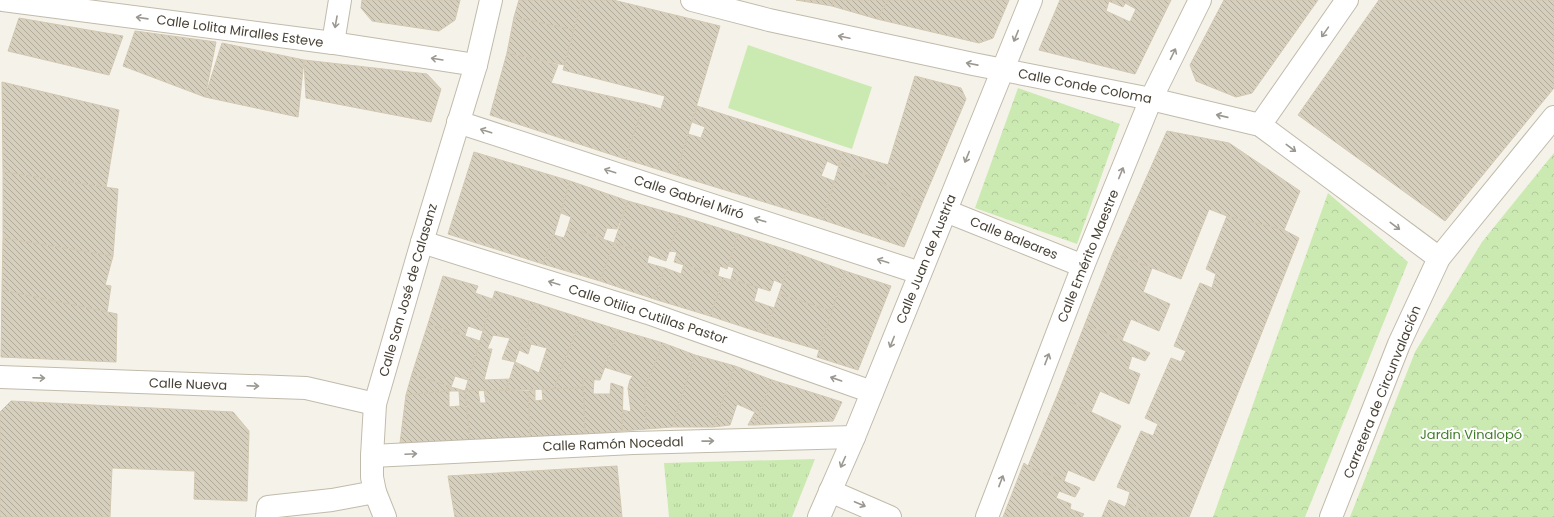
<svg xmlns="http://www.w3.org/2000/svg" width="1554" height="517" font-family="Poppins,sans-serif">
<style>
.grass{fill:url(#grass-tufts)}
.park{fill:url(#park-crowns)}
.garden{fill:#cbeab1}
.building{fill:url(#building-back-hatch);stroke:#d2c8b1}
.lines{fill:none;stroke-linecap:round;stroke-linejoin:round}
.minor-casing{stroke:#c1bbab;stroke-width:24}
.minor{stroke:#fff;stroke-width:22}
.oneway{stroke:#9b9891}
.labels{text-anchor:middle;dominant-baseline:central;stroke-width:4;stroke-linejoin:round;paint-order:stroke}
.street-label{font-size:13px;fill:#494337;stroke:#fff}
.park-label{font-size:13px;fill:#407d27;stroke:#fff}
</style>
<defs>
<pattern id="grass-tufts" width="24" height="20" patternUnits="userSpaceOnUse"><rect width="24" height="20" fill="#cbeab1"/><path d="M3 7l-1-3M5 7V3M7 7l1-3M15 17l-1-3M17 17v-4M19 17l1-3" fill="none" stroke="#b0ca99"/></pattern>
<pattern id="park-crowns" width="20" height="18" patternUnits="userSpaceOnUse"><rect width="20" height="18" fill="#cbeab1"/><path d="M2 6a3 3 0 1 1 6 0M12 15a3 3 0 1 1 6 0" fill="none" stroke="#b0ca99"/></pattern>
<pattern id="building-back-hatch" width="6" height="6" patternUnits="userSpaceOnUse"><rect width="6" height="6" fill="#d7cfbe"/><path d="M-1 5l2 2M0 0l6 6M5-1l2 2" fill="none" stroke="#b0aa9b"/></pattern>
</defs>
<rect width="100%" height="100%" fill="#f5f2e9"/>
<polygon class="grass" points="815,459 792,517 669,517 664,463"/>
<g class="park">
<polygon points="1018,88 1120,124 1077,244 975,208"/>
<polygon points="1554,153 1554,517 1350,517 1415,352 1482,242"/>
<polygon points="1328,193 1408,262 1305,517 1213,517"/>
</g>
<polygon class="garden" points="748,45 872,87 852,149 728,108"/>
<g class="building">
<polygon points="362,0 460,0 455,20 439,31 372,21 361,8"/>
<polygon points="519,0 582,0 574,30 514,17"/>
<polygon points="582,0 613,0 720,26 676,175 625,159 644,104 661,109 665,96 563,70"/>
<polygon points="796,0 833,0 832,6"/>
<polygon points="833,0 888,0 877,19 832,6"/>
<polygon points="888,0 1009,0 993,38 979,43 877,19"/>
<polygon points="1060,0 1106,0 1109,1 1106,11 1130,22 1136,9 1125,3 1127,0 1171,0 1135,74 1039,50"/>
<polygon points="1106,0 1127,0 1123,7"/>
<polygon points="1224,0 1318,0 1252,93 1236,97 1196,81 1190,65"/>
<polygon points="1379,0 1554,0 1554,88 1445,221 1298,115"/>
<polygon points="514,17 574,30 564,65 507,53"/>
<polygon points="19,18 123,36 109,75 8,51"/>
<polygon points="135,31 216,42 205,97 123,66"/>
<polygon points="222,43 304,60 298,117 205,97"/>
<polygon points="507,53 558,65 551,83 644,104 625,159 490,115"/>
<polygon points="304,60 427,74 441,89 431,122 306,98"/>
<polygon points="915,76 961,88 966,99 922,203 840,162 843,152 888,165"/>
<polygon points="2,82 119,110 106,188 3,172"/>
<polygon points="697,106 843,152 838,166 827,161 821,176 834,181 823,220 676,175 688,134 701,138 705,127 692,122"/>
<polygon points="1167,131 1229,143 1300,191 1284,230 1227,216 1209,209 1181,279 1113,253"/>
<polygon points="474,152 570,181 554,235 543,264 448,234"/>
<polygon points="840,162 922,203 904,247 823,220"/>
<polygon points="3,172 118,189 113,256 3,238"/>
<polygon points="570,181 628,201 617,229 607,228 603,239 568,227 571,217 561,213"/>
<polygon points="628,201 681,216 666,261 614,243"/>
<polygon points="681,216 738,234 727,269 720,266 718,275 674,262 677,252 669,251"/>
<polygon points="1227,216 1284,230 1299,238 1189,517 1160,517 1127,503 1130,492 1117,487 1141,431 1153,436 1158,424 1145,418 1171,358 1181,362 1186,351 1174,346 1200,283 1212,288 1216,274 1206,269"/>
<polygon points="568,227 614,243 600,281 543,264 554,235 564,238"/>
<polygon points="738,234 793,252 783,284 774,280 770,291 731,279 734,268 728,266"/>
<polygon points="3,238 113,256 105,285 111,286 107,312 2,290"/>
<polygon points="614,243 649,254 647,263 665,268 654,299 600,281"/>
<polygon points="793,252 845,271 832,311 779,294"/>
<polygon points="1113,253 1152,268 1143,292 1170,304 1159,331 1131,319 1122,340 1085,324"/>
<polygon points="684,264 724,278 710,316 654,299 665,268 681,274"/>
<polygon points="845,271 891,286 858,370 817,357"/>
<polygon points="443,276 478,286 475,293 492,299 483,331 468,326 465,336 428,324"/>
<polygon points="724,278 758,287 754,301 774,308 765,334 710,316"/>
<polygon points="2,290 117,314 116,362 1,357"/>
<polygon points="495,291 535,303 515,362 502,359 510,338 493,335 487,349 492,349 484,380 510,379 506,390 465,391"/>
<polygon points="779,294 832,311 819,350 765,334"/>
<polygon points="535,303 581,318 554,389 506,390 515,362 539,373 547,348 531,344 528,354 519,350"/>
<polygon points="581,318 619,330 600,380 583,379 583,388 554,389"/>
<polygon points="428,324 480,341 468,380 455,376 451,387 412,374"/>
<polygon points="1085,324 1150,353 1145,361 1132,356 1128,369 1140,374 1129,404 1100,391 1091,412 1057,396"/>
<polygon points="619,330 663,343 645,388 646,429 622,431 623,410 631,412 628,388 630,380 633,376 604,367"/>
<polygon points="663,343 695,355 672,427 646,429 645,388"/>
<polygon points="695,355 735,366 713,427 672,427"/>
<polygon points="735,366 772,380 755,425 748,425 755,412 737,404 730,425 713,427"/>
<polygon points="412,374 451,387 465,391 449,391 406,395"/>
<polygon points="583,379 594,379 593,394 610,394 611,383 623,387 622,431 585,434"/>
<polygon points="772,380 842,402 833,421 755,425"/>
<polygon points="583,388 585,434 530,437 528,391 535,390 535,401 543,400 542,389"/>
<polygon points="478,390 480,403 486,403 484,390 528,391 530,437 470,440 465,391"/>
<polygon points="449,391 449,407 460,406 459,391 465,391 470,440 400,443 406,395"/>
<polygon points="1057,396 1121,426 1094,481 1068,470 1064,481 1028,466"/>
<polygon points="11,401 233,412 249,431 247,501 194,499 195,471 112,468 110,517 0,517 0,412"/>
<polygon points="1024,463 1028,466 1080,488 1075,497 1059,491 1056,498 1071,504 1070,509 1084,514 1082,517 1003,517"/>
<polygon points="617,466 622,517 455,517 448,476"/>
<polygon points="1109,500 1125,507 1127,503 1160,517 1102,517"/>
</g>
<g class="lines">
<g class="minor-casing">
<g id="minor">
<polyline points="3,0 333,43 476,65"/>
<polyline points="692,0 769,20 973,64 1151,99 1260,125 1439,258"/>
<polyline points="333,43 340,0"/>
<polyline points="458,122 920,273"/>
<polyline points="1260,125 1347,0"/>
<polyline points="946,211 1083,266"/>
<polyline points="422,242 648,313 872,392"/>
<polyline points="0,377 306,388 375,404"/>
<polyline points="372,456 633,443 854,437"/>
<polyline points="830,491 890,517"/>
<polyline points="267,517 268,507 332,500 375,492"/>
<polyline points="385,517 375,492 372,477 372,456 375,404 422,242 476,65 491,0"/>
<polyline points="819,517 854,437 1031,0"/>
<polyline points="987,517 1083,266 1151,99 1200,0"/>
<polyline points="1331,517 1399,344 1439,258 1554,117"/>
</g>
</g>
<use href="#minor" class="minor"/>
</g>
<defs><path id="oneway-shaft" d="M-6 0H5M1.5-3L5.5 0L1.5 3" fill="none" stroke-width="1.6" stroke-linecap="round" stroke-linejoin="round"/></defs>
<g class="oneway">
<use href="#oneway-shaft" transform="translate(142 18) rotate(-172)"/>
<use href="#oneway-shaft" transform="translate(336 22) rotate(100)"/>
<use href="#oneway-shaft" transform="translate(1325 32) rotate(125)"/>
<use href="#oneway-shaft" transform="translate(1016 36) rotate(112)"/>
<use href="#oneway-shaft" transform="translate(844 37) rotate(-168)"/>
<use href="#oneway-shaft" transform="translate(1173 54) rotate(-64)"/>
<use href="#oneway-shaft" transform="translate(437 59) rotate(-171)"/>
<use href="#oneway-shaft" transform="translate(972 64) rotate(-169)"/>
<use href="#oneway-shaft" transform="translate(1222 116) rotate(-167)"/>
<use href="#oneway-shaft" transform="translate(486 131) rotate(-162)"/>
<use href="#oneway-shaft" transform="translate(1291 148) rotate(37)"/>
<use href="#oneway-shaft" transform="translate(967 157) rotate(112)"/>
<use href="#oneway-shaft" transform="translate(610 171) rotate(-162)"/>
<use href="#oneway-shaft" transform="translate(1121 173) rotate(-68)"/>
<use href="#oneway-shaft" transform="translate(760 220) rotate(-162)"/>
<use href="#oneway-shaft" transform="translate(1395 226) rotate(37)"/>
<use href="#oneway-shaft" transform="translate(883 261) rotate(-162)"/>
<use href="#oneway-shaft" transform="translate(554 283) rotate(-163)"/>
<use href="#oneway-shaft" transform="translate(892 342) rotate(112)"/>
<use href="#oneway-shaft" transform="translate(1047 359) rotate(-69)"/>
<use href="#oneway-shaft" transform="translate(39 378) rotate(2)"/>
<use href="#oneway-shaft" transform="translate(836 379) rotate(-161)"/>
<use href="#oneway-shaft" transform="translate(253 386) rotate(2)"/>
<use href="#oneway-shaft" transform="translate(708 441) rotate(-1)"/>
<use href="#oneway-shaft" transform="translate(411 454) rotate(-3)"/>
<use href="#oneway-shaft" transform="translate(843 462) rotate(114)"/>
<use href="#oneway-shaft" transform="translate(1001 481) rotate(-69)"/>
<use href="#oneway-shaft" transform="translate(860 504) rotate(23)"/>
</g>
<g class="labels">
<g class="street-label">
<text transform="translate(240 31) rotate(8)">Calle Lolita Miralles Esteve</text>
<text transform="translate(1085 86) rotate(11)">Calle Conde Coloma</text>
<text transform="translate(689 197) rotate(18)">Calle Gabriel Miró</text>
<text transform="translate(1014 238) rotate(22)">Calle Baleares</text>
<text transform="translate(1088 256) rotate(-68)">Calle Emérito Maestre</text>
<text transform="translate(926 259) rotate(-68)">Calle Juan de Austria</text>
<text transform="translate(408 290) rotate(-74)">Calle San José de Calasanz</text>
<text transform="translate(648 314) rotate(18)">Calle Otilia Cutillas Pastor</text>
<text transform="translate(188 384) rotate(2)">Calle Nueva</text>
<text transform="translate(1382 392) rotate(-68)">Carretera de Circunvalación</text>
<text transform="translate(613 444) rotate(-2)">Calle Ramón Nocedal</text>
</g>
<g class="park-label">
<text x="1471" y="434">Jardín Vinalopó</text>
</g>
</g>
</svg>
